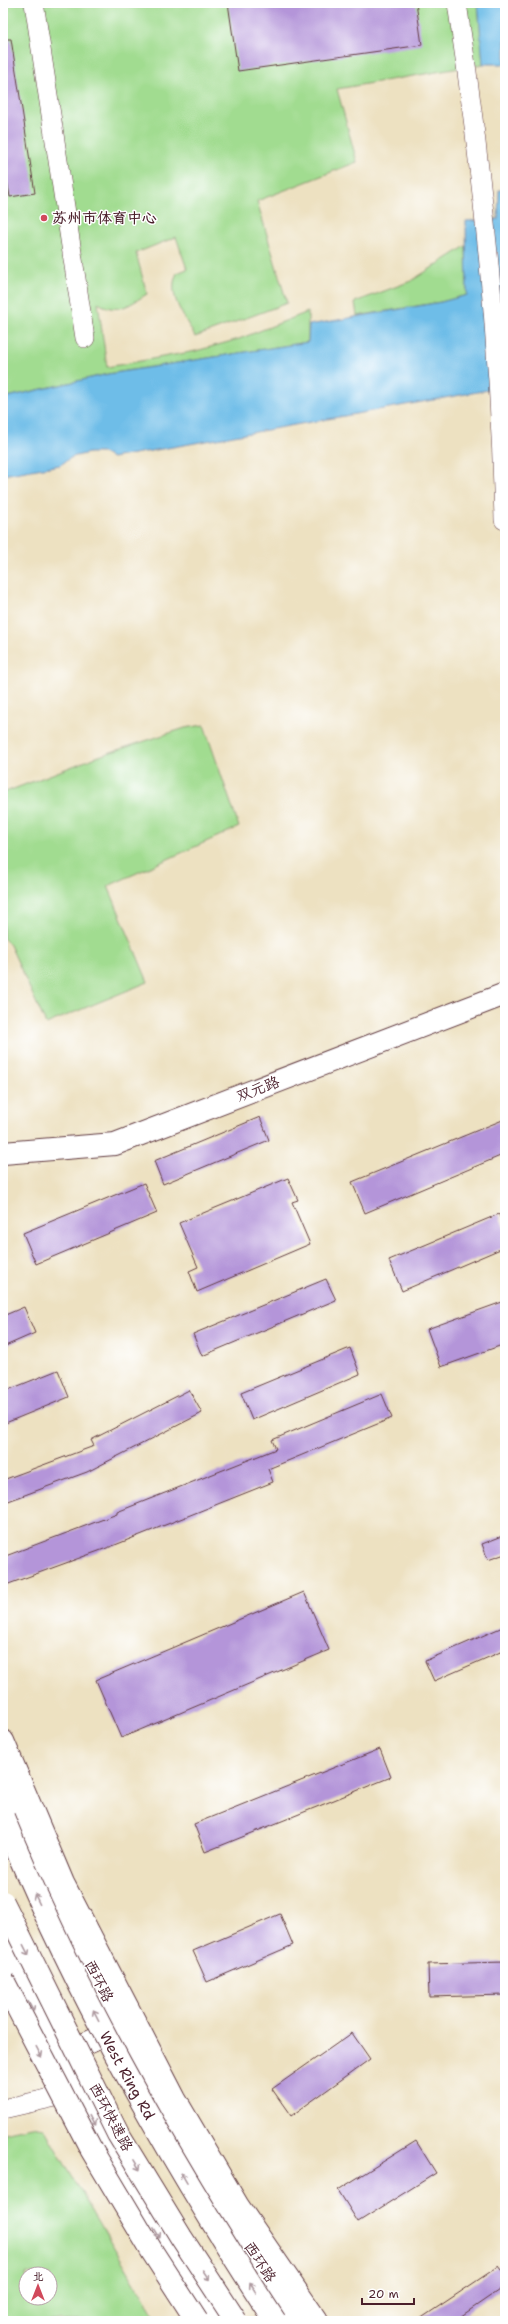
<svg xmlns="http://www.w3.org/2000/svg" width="508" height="2324" font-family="'Shantell Sans','LXGW WenKai TC',sans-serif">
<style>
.green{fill:#a1dc90;stroke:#767e5e;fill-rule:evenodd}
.water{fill:#6ebde8;stroke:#5c6e8a}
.building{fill:#b495d9}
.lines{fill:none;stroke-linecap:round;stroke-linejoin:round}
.minor-casing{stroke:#623c42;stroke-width:20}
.tertiary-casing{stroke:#623c42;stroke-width:24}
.primary-casing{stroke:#623c42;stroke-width:24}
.trunk-casing{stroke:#623c42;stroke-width:24}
.minor{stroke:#fff;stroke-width:19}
.tertiary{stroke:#fff;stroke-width:22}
.primary{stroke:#fff;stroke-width:22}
.trunk{stroke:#fff;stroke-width:22}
.trunk-bridge-casing{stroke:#623c42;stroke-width:24;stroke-linecap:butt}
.trunk-bridge{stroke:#fff;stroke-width:22}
.oneway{stroke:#ae9aa0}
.poi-dot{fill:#d1495b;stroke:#fff;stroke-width:1.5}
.labels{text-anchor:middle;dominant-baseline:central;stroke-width:3;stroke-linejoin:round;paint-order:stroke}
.poi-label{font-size:15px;font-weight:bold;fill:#4a1f2b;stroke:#fff;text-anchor:start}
.street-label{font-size:15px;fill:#4a1f2b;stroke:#fff}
</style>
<rect width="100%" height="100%" fill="#fff"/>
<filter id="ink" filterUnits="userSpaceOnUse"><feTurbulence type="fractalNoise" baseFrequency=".025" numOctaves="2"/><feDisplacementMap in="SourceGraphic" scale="8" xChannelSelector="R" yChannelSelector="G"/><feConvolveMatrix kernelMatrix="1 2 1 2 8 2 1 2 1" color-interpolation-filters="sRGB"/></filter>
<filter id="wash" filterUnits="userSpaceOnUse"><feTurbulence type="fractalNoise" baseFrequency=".012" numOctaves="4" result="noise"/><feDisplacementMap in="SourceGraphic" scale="16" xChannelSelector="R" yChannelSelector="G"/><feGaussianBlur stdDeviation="0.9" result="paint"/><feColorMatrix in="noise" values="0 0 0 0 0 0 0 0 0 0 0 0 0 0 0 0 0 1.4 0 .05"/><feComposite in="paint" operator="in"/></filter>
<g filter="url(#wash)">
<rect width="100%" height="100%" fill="#ede1c1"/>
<g class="green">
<path d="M3 3H478L483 64 337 89 357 162 257 201 287 303 195 337C185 317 166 295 177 273L187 269 176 237 136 253 147 294C129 305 118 315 98 303L107 367 196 351 239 339 308 312V342L108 374 3 398Z"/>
<polygon points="466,246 467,295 441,302 357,316 355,302 411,281"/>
<polygon points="204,725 239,827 108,886 148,982 46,1024 10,945 3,938 3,793 99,756 185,728"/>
<path d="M32 2127 44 2129 154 2315 136 2321H3V2133ZM26 2274H50V2298H26Z"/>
</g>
<g class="water">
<polygon points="478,3 505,3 505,64 483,64"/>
<polygon points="499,190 505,190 505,387 112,458 103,453 89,453 72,457 60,465 3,475 3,398 108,374 308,342 309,325 441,302 467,295 466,221 498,219"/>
</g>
<g id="blocks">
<g class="building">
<polygon points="228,3 416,3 422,45 238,71"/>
<polygon points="3,39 11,39 35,193 10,197 7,180 3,181"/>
<polygon points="260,1117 269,1140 163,1184 154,1161"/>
<polygon points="505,1119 505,1154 365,1213 352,1182"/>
<polygon points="288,1178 298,1200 292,1202 310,1244 197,1292 189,1271 198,1267 179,1223"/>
<polygon points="144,1183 157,1213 36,1264 23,1233"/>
<polygon points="499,1214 505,1230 505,1247 402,1291 389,1260"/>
<polygon points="326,1279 336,1300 202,1356 193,1334"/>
<polygon points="505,1301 505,1344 441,1367 427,1329"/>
<polygon points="24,1307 35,1333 3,1347 3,1316"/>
<polygon points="350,1348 360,1374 252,1420 241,1393"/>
<polygon points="58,1370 69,1397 3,1424 3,1392"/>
<polygon points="189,1390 202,1413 87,1472 3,1503 3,1480 94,1446 91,1440"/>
<polygon points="382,1394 392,1418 268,1469 273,1482 115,1545 3,1586 3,1557 117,1514 117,1512 276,1449 272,1440"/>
<polygon points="505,1535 505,1554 488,1560 482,1544"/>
<polygon points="304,1592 329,1650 121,1738 96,1680"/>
<polygon points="505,1626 505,1650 434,1681 425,1661"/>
<polygon points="380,1749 391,1777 205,1852 194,1824"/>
<polygon points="280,1914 293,1945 207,1982 193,1951"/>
<polygon points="505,1962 505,1995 429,1997 428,1964"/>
<polygon points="352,2033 370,2059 291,2116 272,2089"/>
<polygon points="416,2141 436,2173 358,2222 338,2190"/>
<polygon points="499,2266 505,2274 505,2286 454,2321 417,2321"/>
</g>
</g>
</g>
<g filter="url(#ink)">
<use href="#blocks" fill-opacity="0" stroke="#623c42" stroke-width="1"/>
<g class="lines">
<g class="minor-casing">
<g id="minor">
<polyline points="34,3 85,338"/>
<path d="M457 3C483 174 500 347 504 520"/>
<polyline points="3,2109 77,2092"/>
</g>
</g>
<g class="tertiary-casing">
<polyline id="tertiary" points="3,1153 115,1144 505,994"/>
</g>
<g class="primary-casing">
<g id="primary">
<polyline points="3,1774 53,1893 163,2106 227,2213 300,2321"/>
<path d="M3 1945C62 2076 136 2201 215 2321"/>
<polyline points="59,2056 122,2027"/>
</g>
</g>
<g class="trunk-casing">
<polyline id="trunk" points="3,1741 63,1883 175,2099 238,2206 317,2321"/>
</g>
<use href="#minor" class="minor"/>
<use href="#tertiary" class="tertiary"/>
<use href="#primary" class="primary"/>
<use href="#trunk" class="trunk"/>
<g class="trunk-bridge-casing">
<g id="trunk-bridge">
<path id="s1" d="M3 1817C75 1994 170 2161 275 2321"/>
<polyline points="3,1902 118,2134 181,2237 236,2321"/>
<polyline points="3,1980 91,2149 153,2253 197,2321"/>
</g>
</g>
<use href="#trunk-bridge" class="trunk-bridge"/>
</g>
<defs><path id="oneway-shaft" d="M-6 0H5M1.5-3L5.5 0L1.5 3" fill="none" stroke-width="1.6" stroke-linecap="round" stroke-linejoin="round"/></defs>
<g class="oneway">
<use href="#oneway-shaft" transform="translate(37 1899) rotate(-116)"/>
<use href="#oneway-shaft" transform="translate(26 1950) rotate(63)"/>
<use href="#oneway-shaft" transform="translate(31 2006) rotate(62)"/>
<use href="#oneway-shaft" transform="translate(96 2015) rotate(-117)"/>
<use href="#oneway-shaft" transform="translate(39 2052) rotate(62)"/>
<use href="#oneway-shaft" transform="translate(92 2120) rotate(62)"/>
<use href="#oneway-shaft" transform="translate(137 2165) rotate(59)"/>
<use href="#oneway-shaft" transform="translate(184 2178) rotate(-120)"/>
<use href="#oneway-shaft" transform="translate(157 2233) rotate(59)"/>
<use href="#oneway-shaft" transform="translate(206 2275) rotate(56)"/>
<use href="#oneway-shaft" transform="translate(253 2288) rotate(-123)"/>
</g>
</g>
<circle class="poi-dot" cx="44" cy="218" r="4"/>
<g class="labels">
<g class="poi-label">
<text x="52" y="218">苏州市体育中心</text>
</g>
<g class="street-label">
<text transform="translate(258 1089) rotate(-21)">双元路</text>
<text transform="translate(99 1981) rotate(63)">西环路</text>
<text stroke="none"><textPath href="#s1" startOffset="287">West Ring Rd</textPath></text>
<text transform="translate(111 2117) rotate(62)">西环快速路</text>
<text transform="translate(260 2262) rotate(57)">西环路</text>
</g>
</g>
<rect width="508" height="2324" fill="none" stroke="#fff" stroke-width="16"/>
<g transform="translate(38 2286)"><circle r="19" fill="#ffffff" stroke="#b7a5aa"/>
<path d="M0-3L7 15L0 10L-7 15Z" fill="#d1495b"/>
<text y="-6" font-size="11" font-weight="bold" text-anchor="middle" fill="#4a1f2b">北</text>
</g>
<path d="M362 2298v6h52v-6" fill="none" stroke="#4a1f2b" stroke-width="2"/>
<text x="368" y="2298" font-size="12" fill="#4a1f2b" stroke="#ffffff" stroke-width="3" paint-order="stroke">20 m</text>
</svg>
